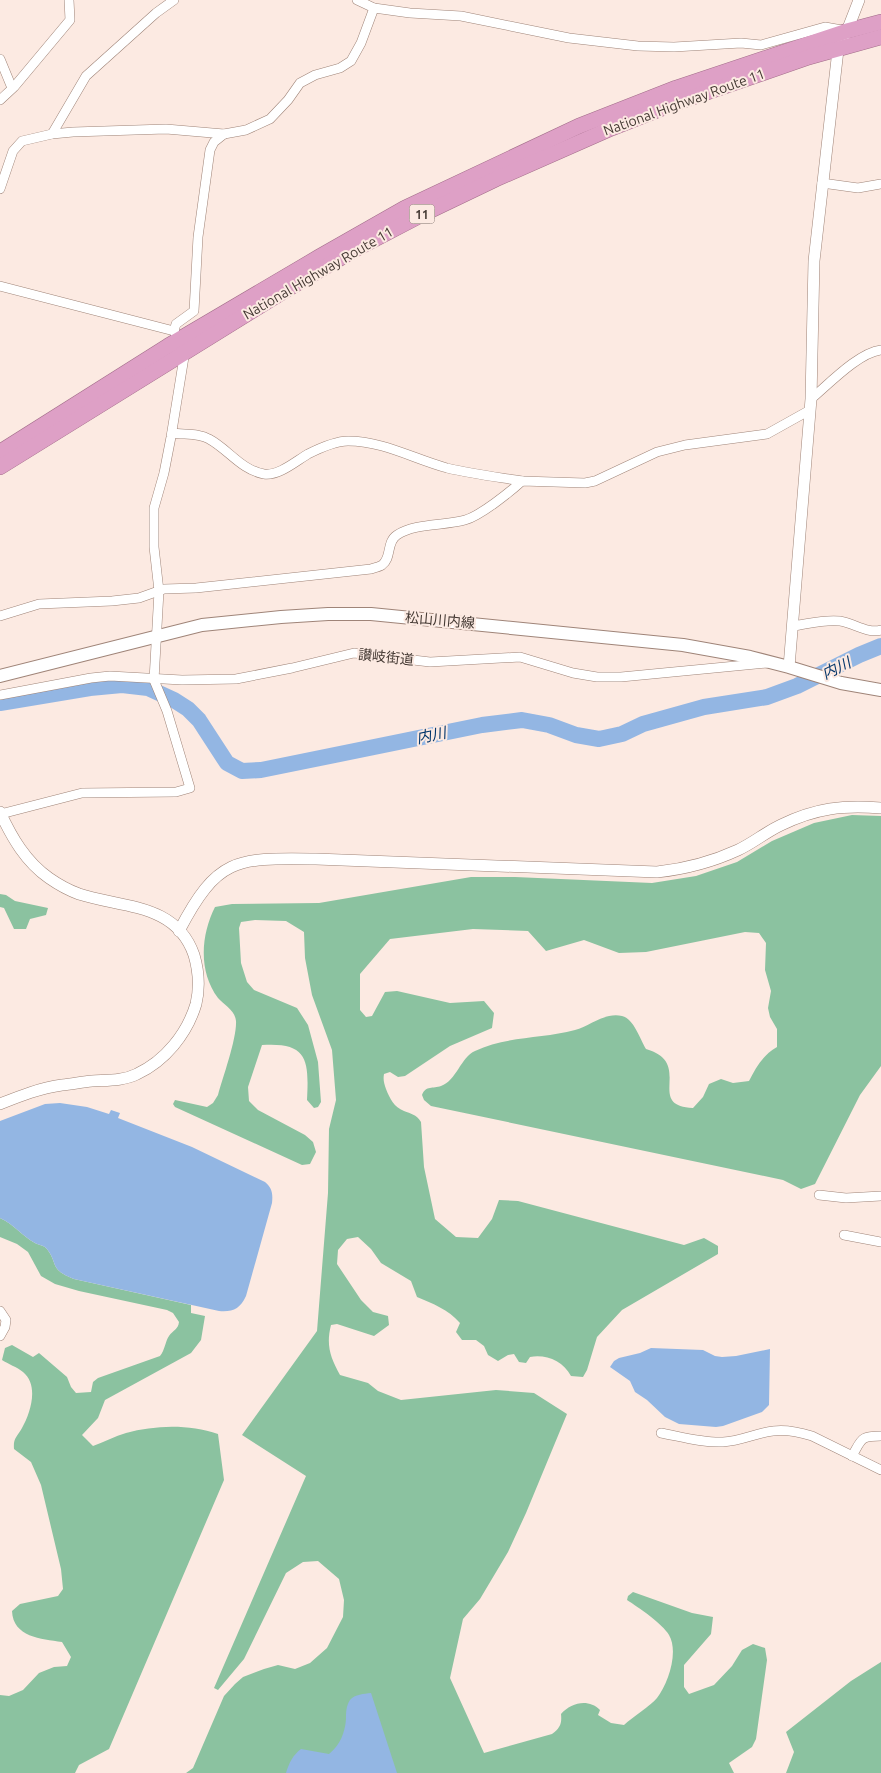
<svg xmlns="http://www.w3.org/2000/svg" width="881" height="1773" font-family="Ubuntu,'Noto Sans JP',sans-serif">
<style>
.forest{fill:#8bc2a0}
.water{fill:#93b6e3}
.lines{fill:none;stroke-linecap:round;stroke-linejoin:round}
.river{stroke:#93b6e3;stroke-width:16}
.minor-casing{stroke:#9f8478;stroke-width:10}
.tertiary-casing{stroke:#9f8478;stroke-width:12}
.secondary-casing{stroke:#9f8478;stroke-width:14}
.trunk-casing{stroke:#a26d89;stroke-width:16}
.minor{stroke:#fff;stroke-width:9}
.tertiary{stroke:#fff;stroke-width:11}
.secondary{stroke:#fff;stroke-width:12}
.trunk{stroke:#dea0c6;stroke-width:15}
.labels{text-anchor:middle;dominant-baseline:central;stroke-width:4;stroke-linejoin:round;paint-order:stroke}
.shield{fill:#fceae2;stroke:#7b6e68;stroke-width:1}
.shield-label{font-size:12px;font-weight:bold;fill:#443933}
.street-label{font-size:14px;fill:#443933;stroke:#fceae2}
.water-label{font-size:15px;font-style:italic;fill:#02356a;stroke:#fceae2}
</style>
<rect width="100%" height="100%" fill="#fceae2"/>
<g class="forest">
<path d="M852 815 881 816V1066L860 1095 815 1184 801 1189 783 1180 431 1106 424 1100 422 1095C426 1085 433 1089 441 1086 456 1081 461 1057 475 1051 506 1036 542 1039 575 1030 590 1026 605 1012 622 1016 634 1019 640 1039 646 1049 695 1063 644 1106 693 1108L703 1097 709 1084 721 1079 733 1083 749 1081C756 1067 763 1055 777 1047V1029L770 1017 768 1008 771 991 765 970 766 943 759 933 745 932 646 952 619 953 584 940 546 951 528 931 473 929 390 939 360 974V1010L366 1017 372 1016 385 992 397 991 450 1003 484 1001 494 1013 492 1028 450 1046 405 1076 398 1077 390 1072 384 1074C383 1080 384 1083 386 1089 390 1099 394 1107 404 1111 411 1114 416 1114 421 1122L424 1167 435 1219 456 1237 478 1238 492 1219 499 1200 518 1201 684 1245 704 1238 718 1246V1254L622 1310 597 1337 587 1370 583 1377 571 1376C563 1361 546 1354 530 1357L526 1363 519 1362 514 1354 508 1355 498 1361 488 1355 484 1346 476 1340H462L456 1332 460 1323C448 1309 433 1304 417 1297L411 1281 381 1263 371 1249 358 1237 347 1239 338 1250 337 1264 361 1300 373 1312 388 1316 389 1325 374 1336 337 1324 331 1325C326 1345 330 1357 340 1375L368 1383 378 1391 401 1400 496 1390 534 1393 567 1414 526 1513 508 1552 480 1599 463 1619 450 1678 484 1753 552 1734C560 1728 562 1724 561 1714 571 1703 588 1698 600 1710L598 1715 611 1723 624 1725C633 1717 650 1706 657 1698 668 1684 679 1652 669 1635 663 1624 638 1607 627 1600L628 1596 633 1592 692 1613 713 1617 711 1634 684 1665V1687L689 1694 714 1685 732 1666 742 1650 753 1644 765 1648 767 1660 756 1739 752 1747 729 1763 734 1773H186L193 1768 224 1696 235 1684 243 1677 264 1669 278 1665 295 1669 310 1663 327 1648 343 1617 344 1600 339 1579 318 1561 303 1562 286 1573 244 1659 218 1690 214 1688 306 1476 242 1435 317 1331 328 1193 329 1129 336 1100 332 1050 312 995 305 958 304 932 286 921 255 920 241 922 239 928 241 963 247 982 254 990 297 1008 308 1025 318 1062 321 1102 318 1107 314 1108 307 1100C309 1060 308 1042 262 1045L248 1087 249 1101 258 1110 305 1135 313 1142 316 1152 310 1164 302 1165 175 1107 173 1104 175 1100 207 1107 213 1103 218 1095C223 1077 237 1038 236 1021 235 1010 224 1005 218 998 198 971 201 935 215 907L232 904 319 903 471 877H515L652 883 696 876 737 862 772 841 814 823Z"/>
<polygon points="0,894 6,895 15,901 48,908 46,915 30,919 26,929 14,929 4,908 0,907"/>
<path d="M0 1218C15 1225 21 1235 35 1243 39 1245 43 1245 46 1248 59 1263 48 1269 74 1279L191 1305V1313L205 1316 201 1340 191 1353 105 1400 98 1418 82 1435 93 1446C104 1442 115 1436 126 1433 155 1425 189 1424 218 1434L224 1480 109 1749 79 1765 75 1773H0V1695L9 1696 23 1690 39 1673 54 1667 67 1666 71 1657 62 1642C41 1639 13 1637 12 1611L20 1604 58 1596 63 1589 61 1569 41 1485 31 1462 14 1449C13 1438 17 1437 22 1428 31 1412 39 1385 23 1372 17 1367 8 1364 2 1360L5 1348 12 1345 33 1357 39 1353 67 1377 71 1387 76 1393 91 1392 93 1382 98 1378 160 1356C165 1350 165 1342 169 1336 173 1330 178 1330 179 1322L173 1313 167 1310 79 1291 55 1284 41 1276 28 1252 17 1244 0 1237Z"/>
<polygon points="881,1662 881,1773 786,1773 794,1752 786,1732 851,1681"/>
</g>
<g class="water">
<path d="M60 1103 87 1107 109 1114 111 1110 120 1113 118 1118 192 1147 265 1182C272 1188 273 1193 272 1203L246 1296C240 1309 233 1312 219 1311L74 1279C48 1269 59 1263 46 1248 43 1245 39 1245 35 1243 21 1235 15 1225 0 1218V1121L45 1104Z"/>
<polygon points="651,1348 703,1350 715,1356 722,1357 736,1356 770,1349 769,1405 762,1412 723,1426 716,1427 679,1424 665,1417 647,1400 635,1392 630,1381 610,1367 614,1361 619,1358 640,1353"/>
<path d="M371 1693 397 1773H286C289 1763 293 1755 301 1749L329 1754C340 1745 345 1733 346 1719 346 1713 346 1706 350 1700 355 1694 364 1694 371 1693Z"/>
</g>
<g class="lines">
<polyline class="river" points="0,703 90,688 122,685 148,688 174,700 188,709 199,720 227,763 242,771 261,770 482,725 522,720 549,725 576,735 599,739 622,734 643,724 704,707 767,697 797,686 859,655 881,646"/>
<g class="minor-casing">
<g id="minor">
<polyline points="357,0 374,8 410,13 461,16 569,38 638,46 674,47 741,43 761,45 825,27 842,30"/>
<polyline points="0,59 12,88"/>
<polyline points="0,100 14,87 70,20 69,0"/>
<polyline points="52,134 86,76 156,13 174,0"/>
<polyline points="822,183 858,188 881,184"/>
<polyline points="0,189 13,151 22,141 52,134 73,132 166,129 224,134 246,130 270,119 288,100 300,83 315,75 340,68 351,61 361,43 374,8"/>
<polyline points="0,286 174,331 185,351 171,437 164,473 154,508 154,547 159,591 154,680 167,711 190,788 176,792 82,793 1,814"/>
<polyline points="174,331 176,324 194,311 198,237 210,150 214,142 224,134"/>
<path d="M811 399C829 384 858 353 881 350"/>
<path d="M172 433C184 435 199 433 209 439 228 449 241 470 264 474 279 476 296 461 308 454 320 448 335 441 348 441 383 441 414 459 447 468 472 474 497 477 522 481"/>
<path d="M0 616 39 604 112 601 139 598 164 589 196 588 371 569C374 568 379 567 382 565 392 558 386 542 397 535 415 523 444 526 465 520 480 516 510 492 522 481L585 483 595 481 657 452 685 445 767 434 810 410"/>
<path d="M793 626C808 624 824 619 840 621 854 623 867 634 881 630"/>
<polyline points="0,695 91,678 110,676 182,680 236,679 292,668 354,653 430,662 520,657 573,673 597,677 621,677 767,663"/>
<polyline points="819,1195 846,1198 881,1196"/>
<polyline points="844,1235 881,1242"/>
<polyline points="0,1311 6,1320 5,1327 0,1336"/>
<path d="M661 1433C682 1437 703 1443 723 1442 741 1441 756 1433 773 1431 786 1429 799 1432 812 1436L881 1470"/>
<path d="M852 1456C862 1439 860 1436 881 1436"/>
</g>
</g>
<g class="tertiary-casing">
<g id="tertiary">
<polyline points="789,667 811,399 814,261 838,50 847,31 859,0"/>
<path d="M0 812C12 838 26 862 49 878 59 885 68 890 79 894 122 908 176 903 194 955 199 972 200 987 196 1004 187 1034 165 1061 137 1074 123 1081 107 1080 92 1081 82 1082 72 1084 62 1085 40 1088 20 1096 0 1104"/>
<path d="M179 931C218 856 237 858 316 859L657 872C685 869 712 862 738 850 753 843 766 832 781 825 816 808 843 805 881 808"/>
</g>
</g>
<g class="secondary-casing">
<polyline id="secondary" points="0,676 202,625 281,617 328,614 371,614 683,645 750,657 789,667 841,683 881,690"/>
</g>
<g class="trunk-casing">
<g id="trunk">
<polyline points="0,452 168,346 319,257 405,208 579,126 676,88 847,31 881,22"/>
<polyline points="0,467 289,288 354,250 423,214 496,179 612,128 670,105 809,57 881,37"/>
</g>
</g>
<use href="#minor" class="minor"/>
<use href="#tertiary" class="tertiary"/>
<use href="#secondary" class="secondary"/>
<use href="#trunk" class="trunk"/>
</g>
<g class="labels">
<rect class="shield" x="409.5" y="204.5" width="25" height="19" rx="4"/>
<g class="shield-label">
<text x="422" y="214">11</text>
</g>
<g class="street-label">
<text transform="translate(684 102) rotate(-20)">National Highway Route 11</text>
<text transform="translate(318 273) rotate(-30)">National Highway Route 11</text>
<text transform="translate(440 620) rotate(5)">松山川内線</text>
<text transform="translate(386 657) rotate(6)">讃岐街道</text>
</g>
<g class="water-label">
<text transform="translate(836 668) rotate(-26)">内川</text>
<text transform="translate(431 735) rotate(-12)">内川</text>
</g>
</g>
</svg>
